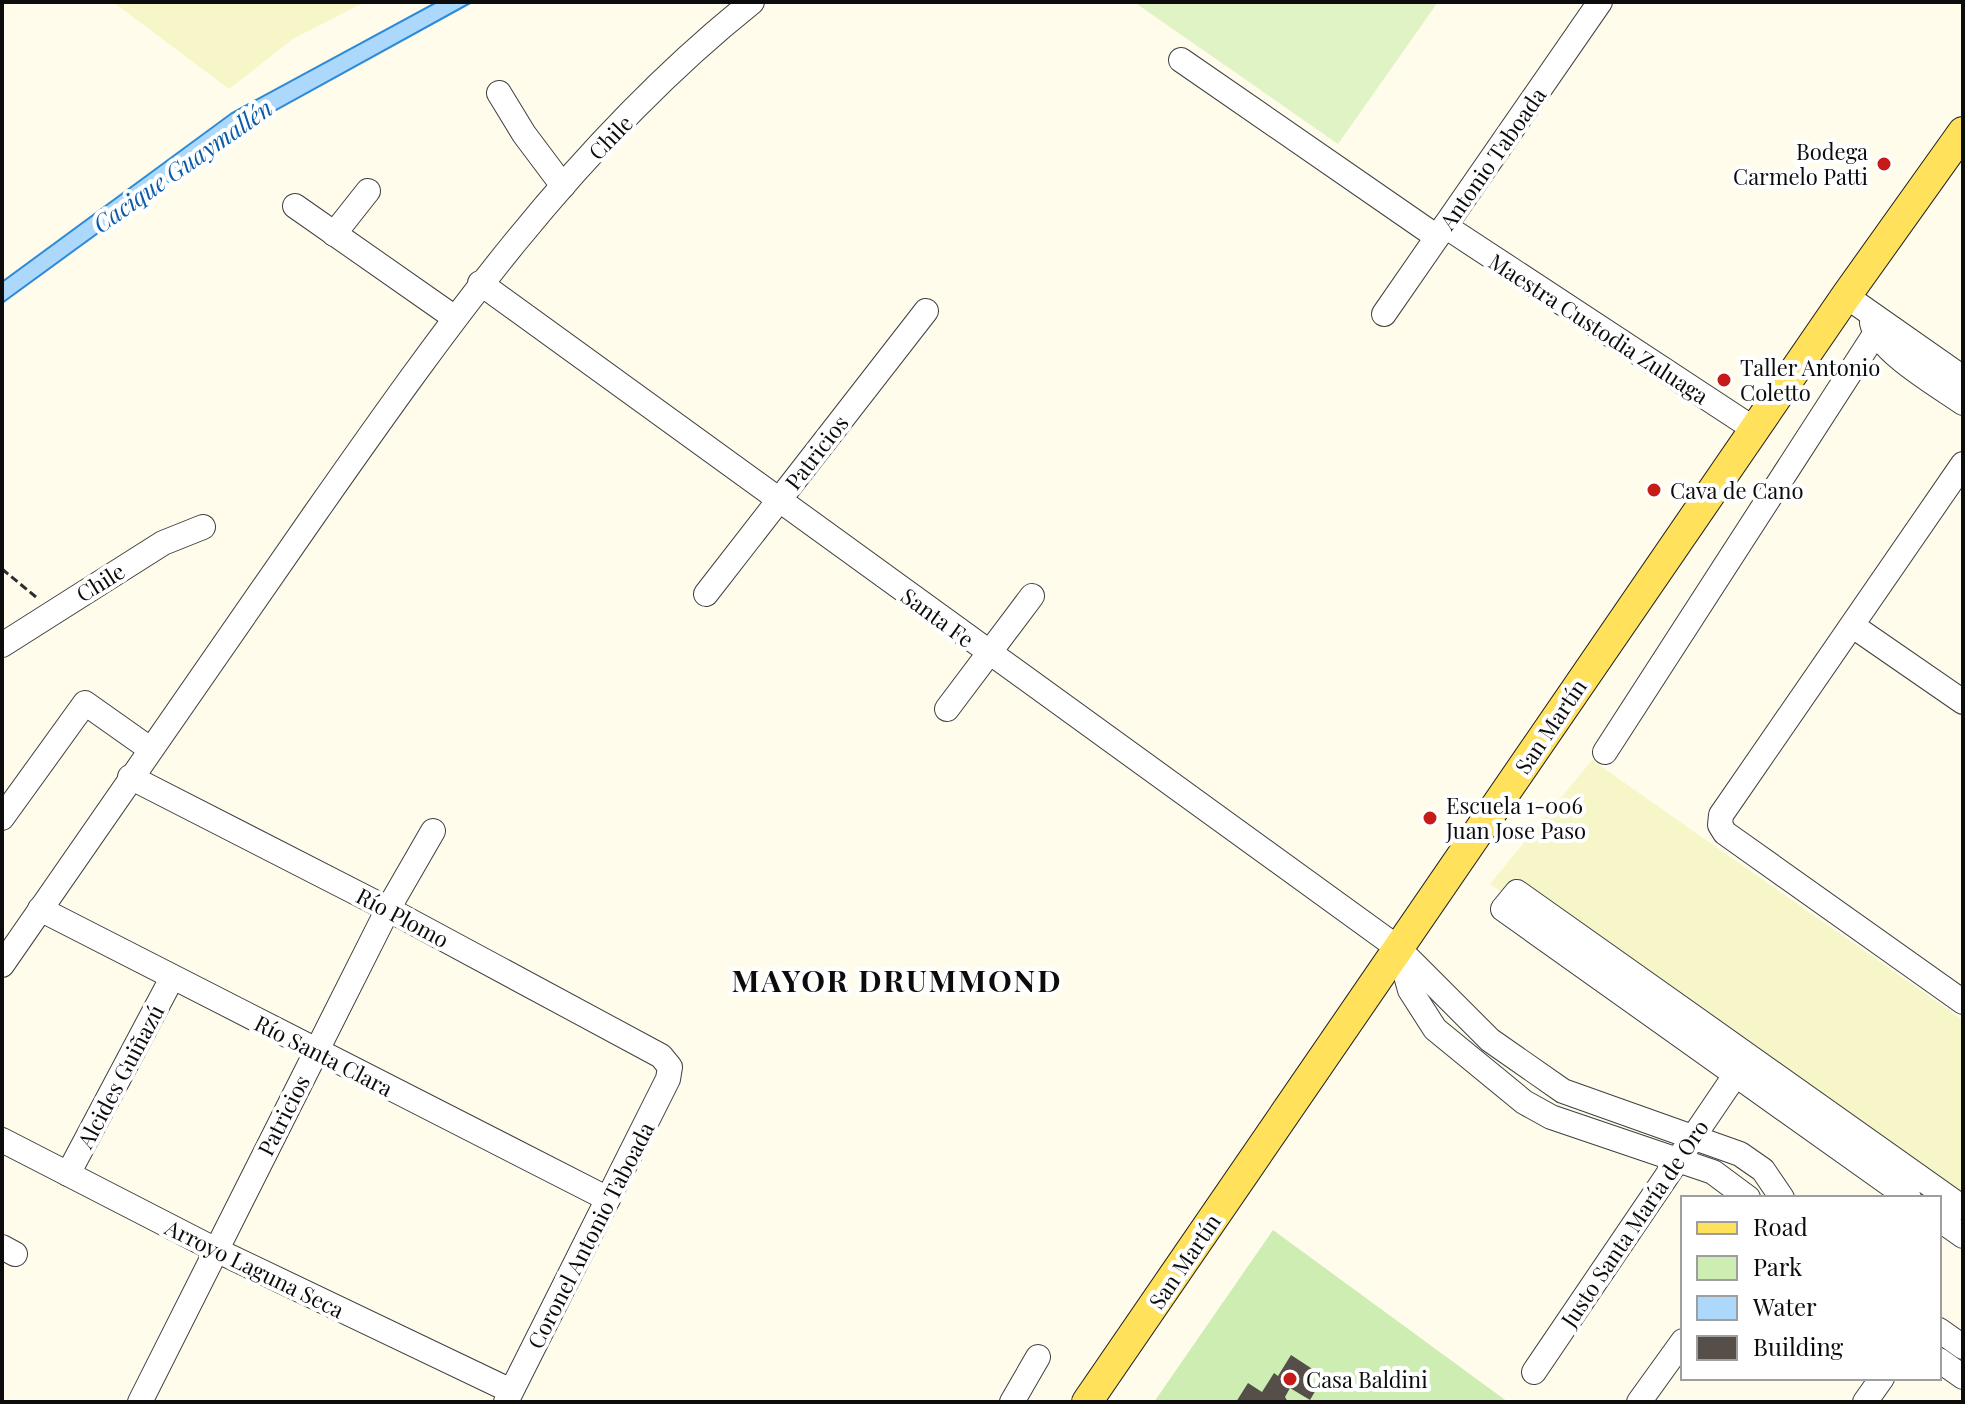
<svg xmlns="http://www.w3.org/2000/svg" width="1965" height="1404" font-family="'Playfair Display',serif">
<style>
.farmland{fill:#f7f6c9}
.green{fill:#cdedb2}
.pitch{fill:#e0f3c5}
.water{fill:#acd9fb;stroke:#2d8ad8;stroke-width:2}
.building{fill:#564e48}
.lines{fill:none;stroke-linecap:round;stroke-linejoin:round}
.minor-casing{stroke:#3f3f3f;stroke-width:26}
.major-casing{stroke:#1d1d1d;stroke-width:32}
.path{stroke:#2e2e2e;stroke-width:3;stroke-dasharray:8 4;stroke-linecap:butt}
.minor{stroke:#fff;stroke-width:24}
.major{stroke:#ffe15c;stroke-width:30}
.poi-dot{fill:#c71b19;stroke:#fff;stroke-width:3}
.labels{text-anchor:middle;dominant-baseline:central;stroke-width:8;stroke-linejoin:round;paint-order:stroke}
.street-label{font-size:22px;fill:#0c0c0c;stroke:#fff}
.poi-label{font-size:22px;fill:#0c0c0c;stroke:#fff;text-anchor:start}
.water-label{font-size:24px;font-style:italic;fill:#0c5ba8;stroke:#fff}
.district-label{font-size:30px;font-weight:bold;letter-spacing:2px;fill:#0c0c0c;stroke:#fff}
</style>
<rect width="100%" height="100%" fill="#fffcec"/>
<g class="farmland">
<polygon points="113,2 365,2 293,39 229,89"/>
<polygon points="1592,760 1963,1020 1963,1204 1490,884"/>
</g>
<polygon class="green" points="1273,1230 1508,1402 1154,1402"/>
<polygon class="pitch" points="1134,2 1438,2 1338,144"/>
<polygon class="water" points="437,2 472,2 238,131 2,303 2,282 232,113"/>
<polygon class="building" points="1291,1355 1314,1370 1307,1382 1317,1388 1310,1400 1290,1388 1285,1397 1288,1402 1236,1402 1248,1383 1262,1392 1274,1373 1278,1376"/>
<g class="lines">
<g class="minor-casing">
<g id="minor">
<polyline points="1181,60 1437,237"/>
<polyline points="499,93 524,134 563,186"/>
<polyline points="295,206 455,318"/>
<polyline points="1445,226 1754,429"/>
<polyline points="334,234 368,191"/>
<polyline points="480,283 1398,948 1490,1040 1563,1091 1740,1154 1763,1170 1782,1198"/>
<polyline points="1846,296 1963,378"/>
<polyline points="1384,314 1600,2"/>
<path d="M1872 323C1878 351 1939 386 1963 403"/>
<polyline points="1963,464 1721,815 1720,825 1725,833 1963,1002"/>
<polyline points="706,594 926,311"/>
<polyline points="1853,626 1963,702"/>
<polyline points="2,645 163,543 203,527"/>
<polyline points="947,709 1032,596"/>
<polyline points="1605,752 1875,334 1894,330"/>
<polyline points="130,777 388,909 661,1056 670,1067 668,1079 506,1402"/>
<polyline points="2,818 85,703 150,749"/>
<polyline points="40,909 608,1199"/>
<polyline points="1399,950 1410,990 1435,1029 1524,1102 1551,1117 1713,1172 1748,1198"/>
<path d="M2 965C105 814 209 664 314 515 443 331 575 143 752 2"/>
<polyline points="2,1140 214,1249 511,1391"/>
<polyline points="68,1174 172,978"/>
<polyline points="1909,1198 1503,909 1517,892 1963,1208"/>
<polyline points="1939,1219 1963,1236"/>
<polyline points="2,1247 15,1254"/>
<polyline points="1939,1330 1963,1347"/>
<polyline points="1939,1360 1963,1377"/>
<polyline points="1534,1372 1736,1074"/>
<polyline points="140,1402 388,909 433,831"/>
<polyline points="1012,1402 1038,1357"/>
<polyline points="1639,1402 1683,1341"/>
<polyline points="1865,1402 1882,1378"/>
</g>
</g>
<g class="major-casing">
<polyline id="major" points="1087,1402 1846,296 1963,132"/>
</g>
<polyline class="path" points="2,569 36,597"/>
<use href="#minor" class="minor"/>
<use href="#major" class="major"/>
</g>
<g class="poi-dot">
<circle cx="1884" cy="164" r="8"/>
<circle cx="1724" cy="380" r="8"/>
<circle cx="1654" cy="490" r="8"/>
<circle cx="1430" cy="818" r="8"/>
<circle cx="1290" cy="1379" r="8"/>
</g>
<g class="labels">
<g class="street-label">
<text transform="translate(610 137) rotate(-46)">Chile</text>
<text transform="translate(1492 158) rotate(-55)">Antonio Taboada</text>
<text transform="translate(1599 328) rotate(33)">Maestra Custodia Zuluaga</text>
<text transform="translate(816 452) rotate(-52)">Patricios</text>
<text transform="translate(100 582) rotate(-32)">Chile</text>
<text transform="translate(938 617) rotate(36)">Santa Fe</text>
<text transform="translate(1550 726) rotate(-56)">San Martín</text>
<text transform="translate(403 917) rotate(28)">Río Plomo</text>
<text transform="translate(324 1055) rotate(27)">Río Santa Clara</text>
<text transform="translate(120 1076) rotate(-62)">Alcides Guiñazú</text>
<text transform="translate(283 1115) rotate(-63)">Patricios</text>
<text transform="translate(1634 1223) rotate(-56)">Justo Santa María de Oro</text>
<text transform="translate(590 1235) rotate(-63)">Coronel Antonio Taboada</text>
<text transform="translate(1184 1261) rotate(-56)">San Martín</text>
<text transform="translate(255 1268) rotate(26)">Arroyo Laguna Seca</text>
</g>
<g class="poi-label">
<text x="1868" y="151" text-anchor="end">Bodega<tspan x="1868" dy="25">Carmelo Patti</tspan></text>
<text x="1740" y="367">Taller Antonio<tspan x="1740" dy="25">Coletto</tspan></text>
<text x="1670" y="490">Cava de Cano</text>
<text x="1446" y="805">Escuela 1-006<tspan x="1446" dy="25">Juan Jose Paso</tspan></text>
<text x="1306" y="1379">Casa Baldini</text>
</g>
<g class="water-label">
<text transform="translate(182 165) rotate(-35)">Cacique Guaymallén</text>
</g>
<g class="district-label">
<text x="897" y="980">MAYOR DRUMMOND</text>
</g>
</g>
<rect width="1965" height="1404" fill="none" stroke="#0c0c0c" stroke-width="8"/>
<rect x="1681" y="1196" width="260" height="184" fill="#ffffff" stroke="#9e9e9e" stroke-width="2"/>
<rect x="1697" y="1222" width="40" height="12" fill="#ffe15c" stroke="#9e9e9e" stroke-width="2"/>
<text x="1753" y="1236" font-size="24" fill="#0c0c0c">Road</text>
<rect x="1697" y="1256" width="40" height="24" fill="#cdedb2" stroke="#9e9e9e" stroke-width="2"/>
<text x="1753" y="1276" font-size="24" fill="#0c0c0c">Park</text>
<rect x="1697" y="1296" width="40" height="24" fill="#acd9fb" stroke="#9e9e9e" stroke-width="2"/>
<text x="1753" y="1316" font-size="24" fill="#0c0c0c">Water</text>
<rect x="1697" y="1336" width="40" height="24" fill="#564e48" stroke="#9e9e9e" stroke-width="2"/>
<text x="1753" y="1356" font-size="24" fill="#0c0c0c">Building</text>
</svg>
